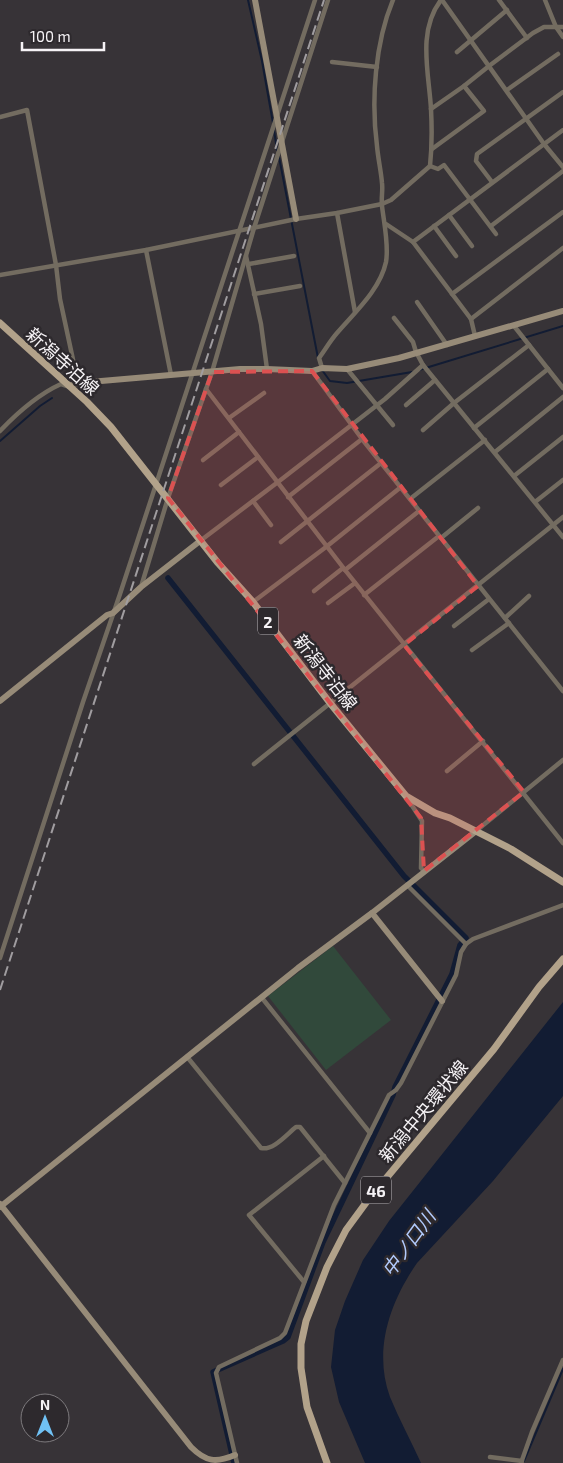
<svg xmlns="http://www.w3.org/2000/svg" width="563" height="1463" font-family="'Exo 2','Noto Sans JP',sans-serif">
<style>
.green{fill:#31493b}
.water{fill:#121c33}
.lines{fill:none;stroke-linecap:round;stroke-linejoin:round}
.stream{stroke:#121c33;stroke-width:2}
.canal{stroke:#121c33;stroke-width:5.5}
.street{stroke:#736c60;stroke-width:4.5}
.secondary{stroke:#978b78;stroke-width:6}
.primary{stroke:#b2a28a;stroke-width:7}
.rail{stroke:#a09da0;stroke-width:2;stroke-dasharray:10 5;stroke-linecap:butt}
.marked{fill:#dc5151;fill-opacity:0.2;stroke:#dc5151;stroke-width:4;stroke-dasharray:10 6;stroke-linejoin:round}
.labels{text-anchor:middle;dominant-baseline:central;stroke-width:5;stroke-linejoin:round;paint-order:stroke}
.shield{fill:#2d292d;stroke:#bab6ba;stroke-width:1}
.shield-label{font-size:16px;font-weight:bold;fill:#f6f3f6}
.street-label{font-size:18px;fill:#f6f3f6;stroke:#2d292d}
.water-label{font-size:19px;font-style:italic;fill:#b2cbfd;stroke:#2d292d}
</style>
<rect width="100%" height="100%" fill="#373337"/>
<polygon class="green" points="333,946 391,1020 326,1070 268,996"/>
<path class="water" d="M563 1002V1096L493 1181 417 1263C390 1302 373 1350 390 1397 399 1419 411 1441 421 1463H365L339 1402 331 1367 335 1330 345 1301 363 1260 389 1221Z"/>
<g class="lines">
<g class="stream">
<polyline points="248,0 262,61 273,123"/>
<polyline points="274,130 277,150"/>
<polyline points="279,157 318,358"/>
<polyline points="322,370 330,381 347,383 412,372"/>
<polyline points="419,370 563,326"/>
<polyline points="0,441 40,406 52,398"/>
<polyline points="524,1461 563,1369"/>
</g>
<polyline class="canal" points="168,578 404,876 466,938 460,945 452,974 395,1087 393,1095 323,1242 288,1337 283,1341 213,1372 234,1463"/>
<g class="street">
<polyline points="442,0 544,144 563,167"/>
<polyline points="499,0 527,38"/>
<polyline points="545,0 556,27 563,37"/>
<polyline points="457,52 507,10"/>
<polyline points="332,62 377,67"/>
<polyline points="507,90 558,54"/>
<polyline points="431,109 464,86 489,66 533,33 544,27 563,27"/>
<polyline points="0,117 27,110 56,265 60,299 78,383"/>
<polyline points="432,149 484,111 464,86"/>
<polyline points="430,166 438,169 444,165 496,234"/>
<polyline points="492,182 476,161 477,154 563,92"/>
<polyline points="337,213 355,312"/>
<polyline points="449,215 472,246"/>
<polyline points="386,224 413,242 471,319 475,336"/>
<polyline points="434,226 456,256"/>
<polyline points="491,226 563,171"/>
<polyline points="413,242 563,130"/>
<polyline points="146,250 171,375"/>
<polyline points="246,256 261,324 267,369"/>
<polyline points="249,264 294,256"/>
<path d="M0 275 146 250 296 219 337 213 382 204 391 200 430 166C432 147 432 128 431 109 429 73 417 31 441 0"/>
<polyline points="254,294 300,286"/>
<polyline points="452,294 563,212"/>
<polyline points="417,302 447,345"/>
<polyline points="394,318 413,342 416,352 423,365 563,537"/>
<polyline points="471,319 563,248"/>
<polyline points="514,326 563,388"/>
<path d="M322 368 319 358C325 350 330 341 337 333 354 313 380 290 386 262 389 245 384 223 382 206 381 198 383 191 382 183 381 171 378 158 377 146 371 100 375 43 393 0"/>
<polyline points="347,369 393,425"/>
<polyline points="312,371 362,439 563,691"/>
<polyline points="206,389 345,570 563,843"/>
<polyline points="406,405 435,380"/>
<polyline points="229,418 264,393"/>
<polyline points="474,428 548,369"/>
<polyline points="423,430 454,403 529,345"/>
<path d="M0 431C18 412 37 395 61 384L67 386"/>
<polyline points="495,452 563,397"/>
<polyline points="203,460 239,432"/>
<polyline points="514,476 563,437"/>
<polyline points="221,485 258,457"/>
<polyline points="288,497 362,439"/>
<polyline points="410,499 485,440"/>
<polyline points="253,501 271,525"/>
<polyline points="535,502 563,480"/>
<polyline points="441,538 478,508"/>
<polyline points="200,541 278,482 385,399 423,365"/>
<polyline points="281,542 381,463"/>
<polyline points="345,570 419,511"/>
<polyline points="141,587 168,498 212,372 254,228 328,0"/>
<polyline points="314,591 343,568"/>
<polyline points="364,595 439,536"/>
<polyline points="253,602 326,547 401,487"/>
<polyline points="328,603 355,583"/>
<polyline points="505,618 529,596"/>
<polyline points="454,626 489,599"/>
<polyline points="472,650 509,623"/>
<polyline points="254,764 563,517"/>
<polyline points="447,771 483,741"/>
<polyline points="407,798 422,821 421,868 424,871"/>
<polyline points="476,831 563,760"/>
<polyline points="407,885 466,944"/>
<polyline points="0,958 83,702 120,594 315,0"/>
<polyline points="262,998 370,1133"/>
<path d="M188 1058 261 1148C273 1151 287 1134 296 1127H300L345 1183"/>
<polyline points="304,1282 249,1215 324,1156"/>
<polyline points="490,1457 522,1461"/>
<polyline points="237,1463 216,1373 219,1367 280,1338 285,1333 334,1205 389,1095 396,1090 401,1083 456,975 461,952 466,944 473,939 563,905"/>
<polyline points="521,1463 532,1432 563,1360"/>
</g>
<g class="secondary">
<polyline points="255,0 296,219"/>
<polyline points="69,386 78,383 240,369 267,369 312,371 322,368 347,369 399,358 563,311"/>
<polyline points="0,701 107,615 113,613 141,587 200,541"/>
<polyline points="372,913 442,1001"/>
<path d="M0 1204 191 1447C206 1462 216 1463 235 1455"/>
<polyline points="0,1207 298,968 372,913 475,832"/>
</g>
<g class="primary">
<polyline points="0,323 87,402 111,427 218,563 253,602 330,703 406,796 435,813 450,818 511,849 563,882"/>
<polyline points="327,1463 307,1407 301,1368 301,1344 306,1321 327,1267 346,1230 368,1200 494,1049 539,987 563,959"/>
</g>
<polyline class="rail" points="0,990 324,0"/>
</g>
<path class="marked" d="M312 371 478 586 404 645 524 792 424 871 421 818 168 498 212 372Z"/>
<g class="labels">
<g class="shield">
<rect x="258" y="607.5" width="20" height="27" rx="4"/>
<rect x="361" y="1176.5" width="30" height="27" rx="4"/>
</g>
<g class="shield-label">
<text x="268" y="621">2</text>
<text x="376" y="1190">46</text>
</g>
<g class="street-label">
<text transform="translate(63 361) rotate(42)">新潟寺泊線</text>
<text transform="translate(326 672) rotate(52)">新潟寺泊線</text>
<text transform="translate(423 1111) rotate(-50)">新潟中央環状線</text>
</g>
<g class="water-label">
<text transform="translate(408 1243) rotate(-54)">中ノ口川</text>
</g>
</g>
<g transform="translate(45 1418)"><circle r="24" fill="#2d292d" stroke="#7d7a7d"/>
<path d="M0-4L9 19L0 12L-9 19Z" fill="#70c1f4"/>
<text y="-8" font-size="14" font-weight="bold" text-anchor="middle" fill="#f6f3f6">N</text>
</g>
<path d="M22 42v8h82v-8" fill="none" stroke="#f6f3f6" stroke-width="2.5"/>
<text x="30" y="42" font-size="15" fill="#f6f3f6" stroke="#2d292d" stroke-width="4" paint-order="stroke">100 m</text>
</svg>
